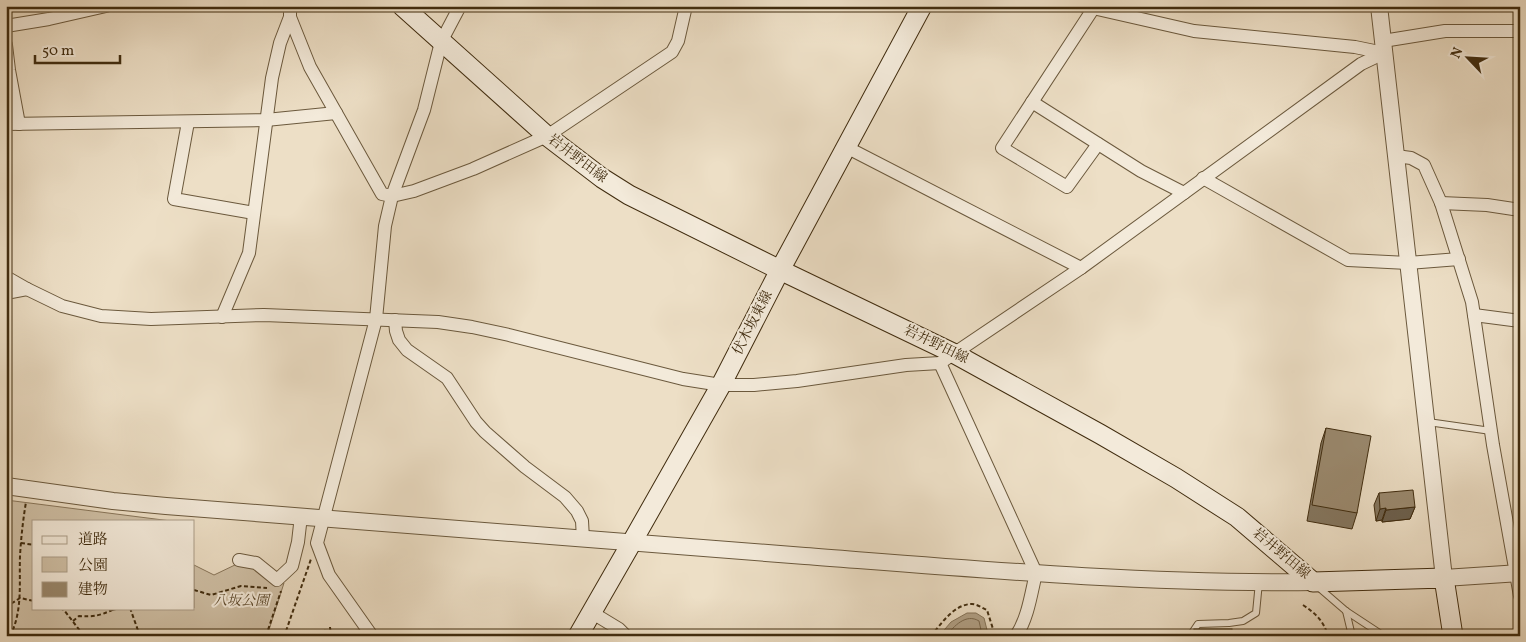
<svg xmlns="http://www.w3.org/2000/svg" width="1526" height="642" font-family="Vollkorn,'Noto Serif JP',serif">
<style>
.park{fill:#d0c1a7;stroke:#88765b}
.water{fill:#b2a288;stroke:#847358}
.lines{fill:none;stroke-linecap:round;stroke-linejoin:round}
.shore{stroke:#79674c;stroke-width:1}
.service-casing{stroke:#6b593d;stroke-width:8}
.minor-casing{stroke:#6b593d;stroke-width:14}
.tertiary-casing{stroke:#6b593d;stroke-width:18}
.secondary-casing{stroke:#402c0f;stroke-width:21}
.path{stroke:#402c0f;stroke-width:2;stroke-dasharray:4 2.5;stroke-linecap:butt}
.service{stroke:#f3eada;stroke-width:6}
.minor{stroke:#f3eada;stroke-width:12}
.tertiary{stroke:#f3eada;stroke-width:16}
.secondary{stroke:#f3eada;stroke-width:19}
.wall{fill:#84765f;stroke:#402c0f}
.shaded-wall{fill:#6c604d;stroke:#402c0f}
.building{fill:#9a896e;stroke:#402c0f}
.labels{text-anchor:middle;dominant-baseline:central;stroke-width:4;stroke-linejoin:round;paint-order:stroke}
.street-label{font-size:14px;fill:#402c0f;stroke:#f3eada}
.park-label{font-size:14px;font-style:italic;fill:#5d4a2d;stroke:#f3eada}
</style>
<rect width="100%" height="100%" fill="#eddfc6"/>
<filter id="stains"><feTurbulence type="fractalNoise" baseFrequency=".004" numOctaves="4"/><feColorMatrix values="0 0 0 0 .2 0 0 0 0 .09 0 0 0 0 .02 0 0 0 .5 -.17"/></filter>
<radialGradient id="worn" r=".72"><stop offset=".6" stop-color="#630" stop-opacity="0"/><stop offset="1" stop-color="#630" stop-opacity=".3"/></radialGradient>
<g class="park">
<polygon points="6,500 171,521 34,521 34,608 194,608 194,565 214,575 237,564 253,565 284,583 267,636 6,636"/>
<polygon points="324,630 340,632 360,630 364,636 323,636"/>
</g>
<polygon class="water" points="967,613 976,613 984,618 987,630 985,636 939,636 951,622"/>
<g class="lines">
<path class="shore" d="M946 636C954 626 966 613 979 621L981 630 980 636"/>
<g class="service-casing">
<g id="service">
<polyline points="1428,422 1491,431"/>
<polyline points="1317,586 1346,611 1384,636"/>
<polyline points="1346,611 1352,636"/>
<polyline points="1190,636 1198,624 1229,623 1243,621 1256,613 1259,582"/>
</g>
</g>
<g class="minor-casing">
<g id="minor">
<polyline points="290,6 290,17 310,67 382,194 392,196 414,191 473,169 547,136 672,52 678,41 686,6"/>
<polyline points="1084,6 1194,31 1355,47 1384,53"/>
<polyline points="1093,9 1002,148 1067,187 1098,144"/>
<polyline points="6,26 49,19 106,6"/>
<polyline points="1383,41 1445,31 1520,31"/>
<polyline points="6,45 9,70 19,124"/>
<polyline points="1032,102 1141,171 1184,193"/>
<polyline points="188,122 174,199 254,213"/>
<polyline points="6,124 266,120 336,113"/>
<polyline points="846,147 1081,268"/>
<polyline points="1396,156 1411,158 1424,165 1441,203 1472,302 1493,445 1520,596"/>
<polyline points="1203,178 1348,260 1408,263 1459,259"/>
<polyline points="1441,203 1487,205 1520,210"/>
<polyline points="6,277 27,289 62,306 101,316 151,319 264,315 438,322 472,327 509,335 683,379 721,385 754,385 797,381 906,365 940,363 1081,268 1361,64 1384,53"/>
<polyline points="6,293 27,289"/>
<polyline points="1474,315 1520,321"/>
<polyline points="222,317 249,253 272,78 280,43 290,17"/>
<polyline points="395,320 396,331 399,340 407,350 447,378 476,422 485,432 525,467 565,497 577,511 582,521 583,539"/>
<path d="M940 363 1036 573C1031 594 1028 618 1016 636"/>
<polyline points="239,560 256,563 277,580 292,566 298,542 301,516"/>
<polyline points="591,612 619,629 626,636"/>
<polyline points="372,636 329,575 317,543 376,319 385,226 392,196 424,110 441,42 460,6"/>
</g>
</g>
<g class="tertiary-casing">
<g id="tertiary">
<polyline points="1379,6 1444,578 1520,573"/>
<path d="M6 486 113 501 166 506C379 522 592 539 805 556 974 569 1143 584 1313 582"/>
</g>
</g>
<g class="secondary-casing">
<g id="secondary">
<polyline points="402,6 547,136 602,178 629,195 780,270 955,354 1100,434 1176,478 1237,517 1313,582 1444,578 1453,636"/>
<polyline points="578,636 632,542 721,385 780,270 922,6"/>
</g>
</g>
<g class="path">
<polyline points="21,543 34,545"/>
<polyline points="194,590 211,595 241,586 267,588"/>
<path d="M1303 605C1315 613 1324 621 1328 636"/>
<polyline points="6,607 20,598 34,601"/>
<polyline points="60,608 64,610 84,636"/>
<polyline points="130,608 140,636"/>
<polyline points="112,610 120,608"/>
<path d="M73 621 79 616C93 617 99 616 112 610V608"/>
<polyline points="330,627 331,636"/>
<polyline points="286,631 311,559"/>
<path d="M10 636C23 611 19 583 20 556 21 538 23 520 26 502"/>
<polyline points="266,636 281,591"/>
<path d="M931 636C941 624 954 604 972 604 977 604 982 608 987 610L993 629 991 636"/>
</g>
<use href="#service" class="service"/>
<use href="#minor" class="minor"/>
<use href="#tertiary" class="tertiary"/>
<use href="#secondary" class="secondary"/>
</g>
<g class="wall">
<polygon points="1326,428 1357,513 1352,529 1307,521 1321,443"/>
<polygon points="1379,493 1415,507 1410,519 1382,522 1382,520 1376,521 1374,505"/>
</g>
<g class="shaded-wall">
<polygon points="1415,507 1410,519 1382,522 1386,510"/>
<polygon points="1386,508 1382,520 1376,521 1380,509"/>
</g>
<g class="building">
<polygon points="1326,428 1371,436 1357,513 1312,505"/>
<polygon points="1413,490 1415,507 1386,510 1386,508 1380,509 1379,493"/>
<rect x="1194" y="629" width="38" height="7"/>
</g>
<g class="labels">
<g class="street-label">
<text transform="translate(577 159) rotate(37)">岩井野田線</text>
<text transform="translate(753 323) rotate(-63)">伏木坂東線</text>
<text transform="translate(936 345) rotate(26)">岩井野田線</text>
<text transform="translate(1281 554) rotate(40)">岩井野田線</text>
</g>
<g class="park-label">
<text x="241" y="601">八坂公園</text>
</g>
</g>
<rect width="1526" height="642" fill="none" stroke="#eddfc6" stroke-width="25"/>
<rect x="8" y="8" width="1511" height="627" fill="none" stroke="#402c0f" stroke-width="2.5"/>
<rect x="12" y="12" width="1501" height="617" fill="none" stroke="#402c0f"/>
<rect x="32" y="520" width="162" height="90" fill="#f3eada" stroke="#ab9e89"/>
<rect x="42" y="536" width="25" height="8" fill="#f3eada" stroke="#ab9e89"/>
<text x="78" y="544" font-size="15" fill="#402c0f">道路</text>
<rect x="42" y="557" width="25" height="15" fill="#d0c1a7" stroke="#ab9e89"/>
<text x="78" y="570" font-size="15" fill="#402c0f">公園</text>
<rect x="42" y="582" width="25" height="15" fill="#9a896e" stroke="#ab9e89"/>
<text x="78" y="594" font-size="15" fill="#402c0f">建物</text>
<g transform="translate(1468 58) rotate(295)" stroke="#f3eada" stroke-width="4" paint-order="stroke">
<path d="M0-4L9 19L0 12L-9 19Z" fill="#402c0f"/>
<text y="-8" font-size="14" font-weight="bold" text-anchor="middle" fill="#402c0f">N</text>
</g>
<path d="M35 55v8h85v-8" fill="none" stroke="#402c0f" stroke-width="2.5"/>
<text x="42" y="55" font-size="15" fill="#402c0f" stroke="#f3eada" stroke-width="4" paint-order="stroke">50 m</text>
<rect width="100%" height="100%" filter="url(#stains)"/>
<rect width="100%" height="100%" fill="url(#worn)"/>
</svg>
